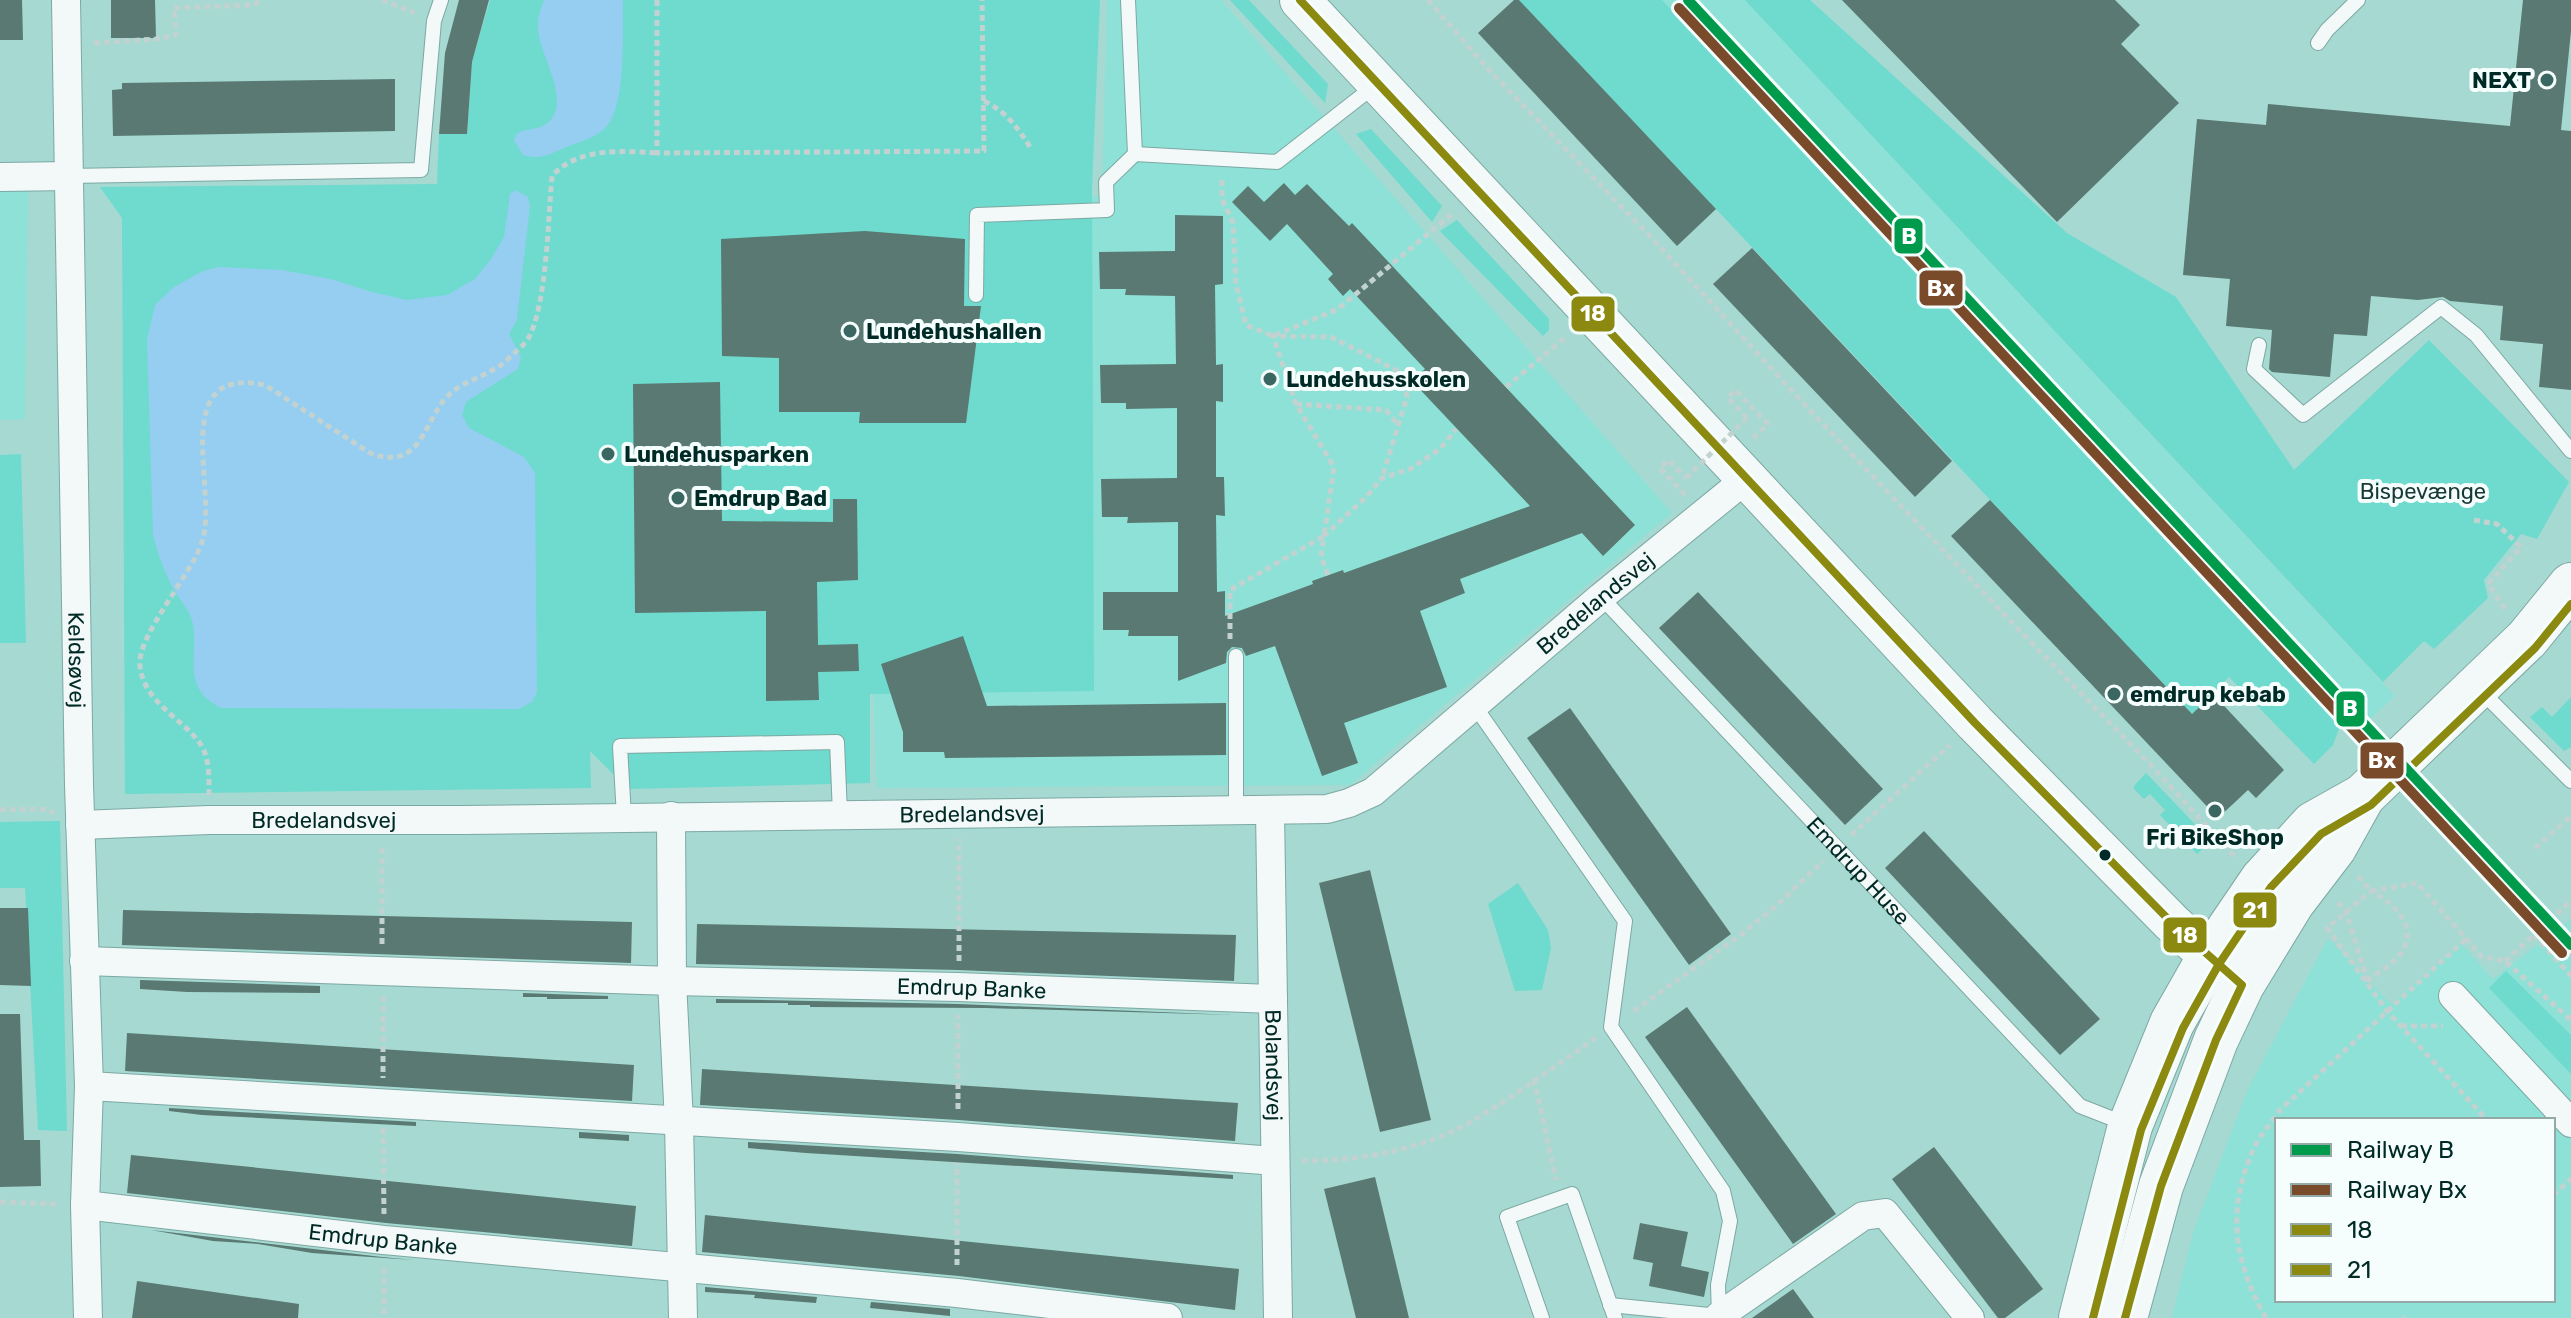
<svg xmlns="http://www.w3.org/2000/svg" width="2571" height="1318" font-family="Rubik,sans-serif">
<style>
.built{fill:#8ee1d6;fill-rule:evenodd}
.green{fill:#6fdace}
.water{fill:#95cef0}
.building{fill:#597972}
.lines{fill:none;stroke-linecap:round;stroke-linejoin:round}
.lane-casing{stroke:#7da8a3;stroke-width:16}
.street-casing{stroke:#7da8a3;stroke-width:30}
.secondary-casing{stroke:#7da8a3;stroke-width:42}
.primary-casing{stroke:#7da8a3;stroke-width:46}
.path{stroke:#c2d2d0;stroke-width:5;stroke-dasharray:6 4;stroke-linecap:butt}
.lane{stroke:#f2f9f8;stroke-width:14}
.street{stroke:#f2f9f8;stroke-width:28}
.secondary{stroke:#f2f9f8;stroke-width:40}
.primary{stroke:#f2f9f8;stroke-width:44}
.path-bridge{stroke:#c2d2d0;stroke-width:5;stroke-dasharray:6 4;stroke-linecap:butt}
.bus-1-casing{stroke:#f5fefc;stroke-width:14}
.bus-2-casing{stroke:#f5fefc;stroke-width:14}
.bus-1{stroke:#8c8911;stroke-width:8}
.bus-2{stroke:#8c8911;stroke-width:8}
.rail-1-casing{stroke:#f5fefc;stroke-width:16}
.rail-2-casing{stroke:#f5fefc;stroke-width:16}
.rail-1{stroke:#009a4d;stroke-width:10}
.rail-2{stroke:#7a4b2a;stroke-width:10}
.poi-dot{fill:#3a6762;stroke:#f5fefc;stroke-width:3}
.bus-dot{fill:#002a26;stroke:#f5fefc;stroke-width:3}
.labels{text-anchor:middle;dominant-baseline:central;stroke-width:8;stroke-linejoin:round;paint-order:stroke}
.poi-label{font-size:22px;font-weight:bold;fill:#002a26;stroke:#f5fefc;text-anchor:start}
.park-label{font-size:22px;fill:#183834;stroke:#f5fefc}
.street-label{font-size:22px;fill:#002a26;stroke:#f5fefc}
.line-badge{stroke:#f5fefc;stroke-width:3}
.badge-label{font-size:22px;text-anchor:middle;font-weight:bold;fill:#fff}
</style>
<rect width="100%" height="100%" fill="#a5d9d2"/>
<g class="built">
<polygon points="1107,0 1221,0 1672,513 1350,785 877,788 862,430 982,198 1102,196"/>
<polygon points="1662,0 1745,0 2395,696 2357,731 2341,723"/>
<polygon points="0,188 28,188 25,419 0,420"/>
<path d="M2571 919V1035L2537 1003 2571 1039V1318H2172L2193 1233 2247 1091 2328 938 2391 1004 2461 944 2493 979ZM2277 1120H2553V1300H2277Z"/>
</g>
<g class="green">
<polygon points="490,0 1100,0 1092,187 1094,691 870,694 870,783 628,789 590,751 591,788 125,794 122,218 100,187 437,184 439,134 467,134 472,62"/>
<polygon points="1230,0 1249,0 1328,84 1325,103"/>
<polygon points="1519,0 1662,0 2341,723 2333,745 2314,764 2229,677 2192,714"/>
<polygon points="1745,0 1810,0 2067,233 2176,297 2294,470 2429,340 2569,482 2537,539 2521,534 2484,580 2488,598 2434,649 2424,641 2383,682"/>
<polygon points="1371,129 1442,206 1432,222 1356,134"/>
<polygon points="1457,220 1549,319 1549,330 1543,336 1440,231"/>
<polygon points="21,454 26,643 0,643 0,455"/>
<polygon points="2571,697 2571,747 2564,751 2530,717 2542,707 2552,717"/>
<polygon points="2146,773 2211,841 2197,854 2160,815 2165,810 2150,794 2144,799 2134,789 2134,786"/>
<polygon points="60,821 67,1131 38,1130 25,888 0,888 0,822"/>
<polygon points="1518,883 1548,930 1551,948 1542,990 1515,991 1488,904"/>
<polygon points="2506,971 2571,1035 2571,1074 2489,988"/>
</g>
<g class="water">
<path d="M544 0H623C622 31 628 112 602 131 593 138 580 142 569 146 551 153 543 161 523 155L514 140 517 133C526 129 539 129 546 124 573 106 543 60 539 36 536 23 539 13 544 0Z"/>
<path d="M515 190 528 197 530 206 517 320 509 334 521 357 518 369 466 402 462 415 469 428 524 457 535 473 537 692 532 702 519 709 221 708C179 687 200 655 192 620 189 609 178 598 173 588 164 571 158 554 153 535L147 340 155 305 174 287 203 271 219 267 282 270 331 279 372 292 407 300 447 295 475 279 491 259 504 237 510 194Z"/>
</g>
<g class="building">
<polygon points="0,0 22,0 23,40 0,40"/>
<polygon points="111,0 155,0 156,38 111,38"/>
<polygon points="459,0 489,0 472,62 467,134 439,134 445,53"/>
<polygon points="1514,0 1519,0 1716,209 1677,246 1478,33"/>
<polygon points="1842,0 2115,0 2140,25 2121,44 2179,103 2057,222"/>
<polygon points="2523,0 2571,0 2571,31 2561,130 2571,131 2571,390 2539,387 2543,344 2500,340 2503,306 2450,301 2443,297 2418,300 2371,296 2367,336 2334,334 2330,377 2272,372 2269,369 2272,330 2226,326 2230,279 2183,275 2197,119 2266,125 2268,104 2510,126"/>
<polygon points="395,79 395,131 113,136 112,90 122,89 122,83"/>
<polygon points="1284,183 1295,195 1307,184 1349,226 1352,223 1635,525 1603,556 1582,533 1460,579 1465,593 1420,611 1447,687 1344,723 1358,763 1322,776 1275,646 1246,656 1242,648 1232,647 1227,652 1226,663 1178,681 1178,636 1128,636 1129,630 1103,630 1103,592 1178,592 1178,522 1127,523 1128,517 1102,517 1101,479 1177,478 1177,408 1126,409 1126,403 1101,403 1100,365 1176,364 1175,296 1125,295 1126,289 1100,289 1099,252 1175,251 1175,215 1223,216 1223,284 1215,285 1216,365 1223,364 1223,402 1216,401 1216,477 1224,477 1225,516 1216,515 1217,592 1225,591 1225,616 1313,584 1312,581 1343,570 1344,573 1530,506 1412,381 1425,369 1350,289 1343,296 1328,279 1333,274 1287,224 1270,241 1232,202 1248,186 1264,202"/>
<polygon points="865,231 965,239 964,306 981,306 966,423 859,423 860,412 779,412 779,358 722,356 721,239"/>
<polygon points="1752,248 1952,461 1915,497 1713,284"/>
<polygon points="720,382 722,521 833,522 833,499 857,499 858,580 817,582 818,645 858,644 859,671 818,672 819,700 766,701 766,611 635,613 633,384"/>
<polygon points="1990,500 2192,714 2213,694 2284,770 2256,798 2248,790 2218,818 1951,536"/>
<polygon points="1698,592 1883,789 1845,825 1659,628"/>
<polygon points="963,636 987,706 1226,703 1226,755 945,758 944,752 903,752 903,732 881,664"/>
<polygon points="1570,708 1731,934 1689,965 1527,738"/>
<polygon points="1924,831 2100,1019 2060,1055 1885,868"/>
<polygon points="1370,870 1431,1120 1380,1132 1319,883"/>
<polygon points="0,908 28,908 31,986 0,985"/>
<polygon points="123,910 632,922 631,963 122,945"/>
<polygon points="697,924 1236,935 1234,981 958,970 696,964"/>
<polygon points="140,980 320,986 320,993 187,992 140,989"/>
<polygon points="523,993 608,996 608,999 547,999 547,997 523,997"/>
<polygon points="716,999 958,1004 1234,1015 986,1008 810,1007 810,1005 788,1005 788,1003 716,1003"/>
<polygon points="1687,1007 1836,1214 1793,1244 1645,1037"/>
<polygon points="0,1014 20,1014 24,1140 40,1140 41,1186 0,1187"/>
<polygon points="127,1033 634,1065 632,1101 125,1071"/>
<polygon points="702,1069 1238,1103 1235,1141 959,1120 700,1105"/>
<polygon points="169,1108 416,1122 416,1126 202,1115 169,1111"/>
<polygon points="579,1132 629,1135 629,1141 579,1138"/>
<polygon points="748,1142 957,1154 1233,1175 1233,1179 806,1153 748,1148"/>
<polygon points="1934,1147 2043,1289 2005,1318 1998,1318 1892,1179"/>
<polygon points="131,1155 636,1206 632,1246 386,1223 127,1193"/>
<polygon points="1375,1177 1409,1318 1356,1318 1324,1189"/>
<polygon points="705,1215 1239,1269 1235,1310 959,1276 702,1252"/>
<polygon points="1640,1223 1688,1232 1681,1266 1709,1272 1704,1297 1649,1286 1653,1263 1633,1259"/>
<polygon points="151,1230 382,1257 414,1260 312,1253 258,1244 213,1241"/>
<polygon points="137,1281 299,1304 298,1318 132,1318"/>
<polygon points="705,1287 817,1297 816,1303 754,1298 755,1295 705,1292"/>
<polygon points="1793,1289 1814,1318 1752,1318"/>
<polygon points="871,1302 950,1309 950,1316 870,1308"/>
</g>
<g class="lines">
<g class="lane-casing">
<g id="lane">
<polyline points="2318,43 2327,30 2358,0"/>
<polyline points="1135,154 1277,162 1377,84"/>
<polyline points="69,176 421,170 434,21 441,0"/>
<polyline points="976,295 977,215 1107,210 1106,182 1135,154 1128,0"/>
<polyline points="2259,345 2254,369 2303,415 2441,307 2476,335 2571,451"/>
<path id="s1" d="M1601 597 2080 1106 2126 1124"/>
<polyline points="1236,656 1236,812"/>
<polyline points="2481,691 2571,781"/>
<polyline points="1474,705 1625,921 1611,1027 1723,1191 1730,1221 1718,1285 1719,1316 1610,1305"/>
<polyline points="624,817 620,746 837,742 840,814"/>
<polyline points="1542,1318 1507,1217 1572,1194 1615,1318"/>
</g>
</g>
<g class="street-casing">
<g id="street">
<path id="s2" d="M66 0 79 785 89 1086 85 1205 88 1318"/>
<polyline points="0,177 69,176"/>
<path id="s3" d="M1270 811 1278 1318"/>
<polyline points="671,816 672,981 679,1122 683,1318"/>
<path id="s4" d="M80 825 209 820H464L1327 809 1349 803 1373 792 1601 597 1746 479"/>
<path id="s5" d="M84 961 672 981 958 987 1273 999"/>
<polyline points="2453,996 2571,1123"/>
<polyline points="89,1086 958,1137 1275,1161"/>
<path id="s6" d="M85 1205 384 1240 957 1293 1168 1318"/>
<polyline points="1720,1318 1719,1316 1863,1216 1885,1213 1970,1318"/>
</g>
</g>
<g class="secondary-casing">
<polyline id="secondary" points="1300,0 1975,723 2172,923 2233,978"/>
</g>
<g class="primary-casing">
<g id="primary">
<polyline points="2081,1318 2130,1126 2172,1023 2209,958 2262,880 2313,824 2363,796 2527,639 2571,585"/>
<polyline points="2125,1318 2161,1186 2216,1040 2242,985 2292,903 2334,848 2363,796"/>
</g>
</g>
<g class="path">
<polyline points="382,0 415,13"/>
<polyline points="657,0 657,153 984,151 982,0"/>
<polyline points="1428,0 1488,69 1648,234 1804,404 2021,632 2149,763 2235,857"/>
<polyline points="94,43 156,39 176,35 174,8 253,5 261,0"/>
<path d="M984 101C1007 112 1018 128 1032 150"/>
<polyline points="1222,180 1222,199 1233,223 1236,284 1246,325 1273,336 1338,309 1453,213"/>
<polyline points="1506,387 1567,336"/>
<polyline points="1296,404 1386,410 1399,426"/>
<polyline points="1747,418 1728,398 1735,390 1768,424 1753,438"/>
<polyline points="1685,495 1660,468 1668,460 1686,478"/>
<polyline points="2474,520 2497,524 2521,547 2488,584 2505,609"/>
<polyline points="1328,575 1321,557 1324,536 1366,497 1382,478 1410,469 1440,449 1456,429"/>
<polyline points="1230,639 1230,590 1324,536 1334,467 1296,404 1273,336 1331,337 1404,374 1407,397 1382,478"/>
<path d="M209 795C209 778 210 756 199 742 180 717 144 702 140 666 136 637 192 574 202 542 219 490 166 364 265 385L370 453C418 471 422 429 444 400 460 380 488 377 506 361 512 354 523 347 528 339 547 305 548 218 552 176 578 147 621 151 657 153"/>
<polyline points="0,810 46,809 54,813"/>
<polyline points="1851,835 1950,745"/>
<polyline points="382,848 382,946"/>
<polyline points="2535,848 2571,816"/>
<polyline points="2358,876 2371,891 2417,883 2482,957 2505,961 2571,1020"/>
<polyline points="2338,902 2346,912 2368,982"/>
<polyline points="2534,935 2571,976"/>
<polyline points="959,961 959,839"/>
<polyline points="2505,961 2571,901"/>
<path d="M2367 981C2377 973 2390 966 2398 957 2422 929 2395 904 2371 891L2327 928 2387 1011 2487 1120"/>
<polyline points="383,996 383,1078"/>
<polyline points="1634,1011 1742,934 1777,905 1823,861"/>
<polyline points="2401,1026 2443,1026"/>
<polyline points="1534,1079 1556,1180"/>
<polyline points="958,1109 958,1015"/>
<polyline points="383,1128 384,1214"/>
<path d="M1302 1161C1363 1160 1426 1150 1479 1117 1519 1093 1557 1064 1596 1038"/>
<polyline points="2553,1191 2555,1193 2571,1179"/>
<polyline points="0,1202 59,1204"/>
<polyline points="957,1265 957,1163"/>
<polyline points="384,1268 384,1318"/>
<path d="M2266 1318C2233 1260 2226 1208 2255 1146 2261 1134 2272 1122 2280 1110L2466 939"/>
<polyline points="2402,1318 2405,1318"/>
</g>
<use href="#lane" class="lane"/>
<use href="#street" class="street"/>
<use href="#secondary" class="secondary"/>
<use href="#primary" class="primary"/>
<polyline class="path-bridge" points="1686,478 1747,418"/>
<g class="bus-1-casing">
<polyline id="bus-1" points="1300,0 1975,723 2172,923 2242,985 2216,1040 2161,1186 2125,1318"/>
</g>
<g class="bus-2-casing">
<polyline id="bus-2" points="2093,1318 2141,1130 2183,1028 2219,964 2271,887 2321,834 2371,805 2535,648 2571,604"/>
</g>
<use href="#bus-1" class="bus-1"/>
<use href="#bus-2" class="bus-2"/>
<g class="rail-1-casing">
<polyline id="rail-1" points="1688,0 2571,945"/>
</g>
<g class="rail-2-casing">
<polyline id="rail-2" points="1679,8 2562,953"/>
</g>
<use href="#rail-1" class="rail-1"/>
<use href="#rail-2" class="rail-2"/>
</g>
<g class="poi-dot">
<circle cx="2547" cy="80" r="8"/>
<circle cx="850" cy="331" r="8"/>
<circle cx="1270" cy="379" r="8"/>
<circle cx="608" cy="454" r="8"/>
<circle cx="678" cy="498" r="8"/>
<circle cx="2114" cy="694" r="8"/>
<circle cx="2215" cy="811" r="8"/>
</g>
<circle class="bus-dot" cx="2105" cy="855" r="7"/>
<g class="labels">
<g class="poi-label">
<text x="2531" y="80" text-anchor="end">NEXT</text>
<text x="866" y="331">Lundehushallen</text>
<text x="1286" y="379">Lundehusskolen</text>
<text x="624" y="454">Lundehusparken</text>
<text x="694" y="498">Emdrup Bad</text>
<text x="2130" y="694">emdrup kebab</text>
<text x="2215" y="837" text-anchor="middle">Fri BikeShop</text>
</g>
<g class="park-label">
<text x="2423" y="491">Bispevænge</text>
</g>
<g class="street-label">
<text stroke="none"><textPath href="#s4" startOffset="1588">Bredelandsvej</textPath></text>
<text stroke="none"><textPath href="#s2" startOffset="660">Keldsøvej</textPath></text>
<text stroke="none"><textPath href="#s4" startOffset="892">Bredelandsvej</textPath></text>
<text stroke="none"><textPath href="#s4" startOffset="244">Bredelandsvej</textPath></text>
<text stroke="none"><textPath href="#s1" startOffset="376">Emdrup Huse</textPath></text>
<text stroke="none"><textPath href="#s5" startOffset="888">Emdrup Banke</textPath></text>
<text stroke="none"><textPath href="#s3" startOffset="254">Bolandsvej</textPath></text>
<text stroke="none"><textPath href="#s6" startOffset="300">Emdrup Banke</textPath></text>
</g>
</g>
<g class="line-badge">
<rect x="1893" y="217" width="31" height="38" rx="8" fill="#009a4d"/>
<rect x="1918" y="269" width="46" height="38" rx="8" fill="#7a4b2a"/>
<rect x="1570" y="295" width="46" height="38" rx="8" fill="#8c8911"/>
<rect x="2335" y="690" width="31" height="38" rx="8" fill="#009a4d"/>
<rect x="2359" y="741" width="46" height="39" rx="8" fill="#7a4b2a"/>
<rect x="2232" y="891" width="46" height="38" rx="8" fill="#8c8911"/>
<rect x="2162" y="916" width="46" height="38" rx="8" fill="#8c8911"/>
</g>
<g class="badge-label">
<text x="1909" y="244">B</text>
<text x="1941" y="296">Bx</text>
<text x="1593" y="321">18</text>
<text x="2350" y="716">B</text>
<text x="2382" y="768">Bx</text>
<text x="2255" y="918">21</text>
<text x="2185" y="943">18</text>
</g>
<rect x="2275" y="1118" width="280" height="184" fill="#f5fefc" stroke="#93a9a6" stroke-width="2"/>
<rect x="2291" y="1144" width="40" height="12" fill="#009a4d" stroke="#93a9a6" stroke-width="2"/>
<text x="2347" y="1158" font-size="24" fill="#002a26">Railway B</text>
<rect x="2291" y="1184" width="40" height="12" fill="#7a4b2a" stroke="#93a9a6" stroke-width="2"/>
<text x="2347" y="1198" font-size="24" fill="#002a26">Railway Bx</text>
<rect x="2291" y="1224" width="40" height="12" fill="#8c8911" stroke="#93a9a6" stroke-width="2"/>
<text x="2347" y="1238" font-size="24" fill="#002a26">18</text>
<rect x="2291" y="1264" width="40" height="12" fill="#8c8911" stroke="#93a9a6" stroke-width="2"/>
<text x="2347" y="1278" font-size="24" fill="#002a26">21</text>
</svg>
